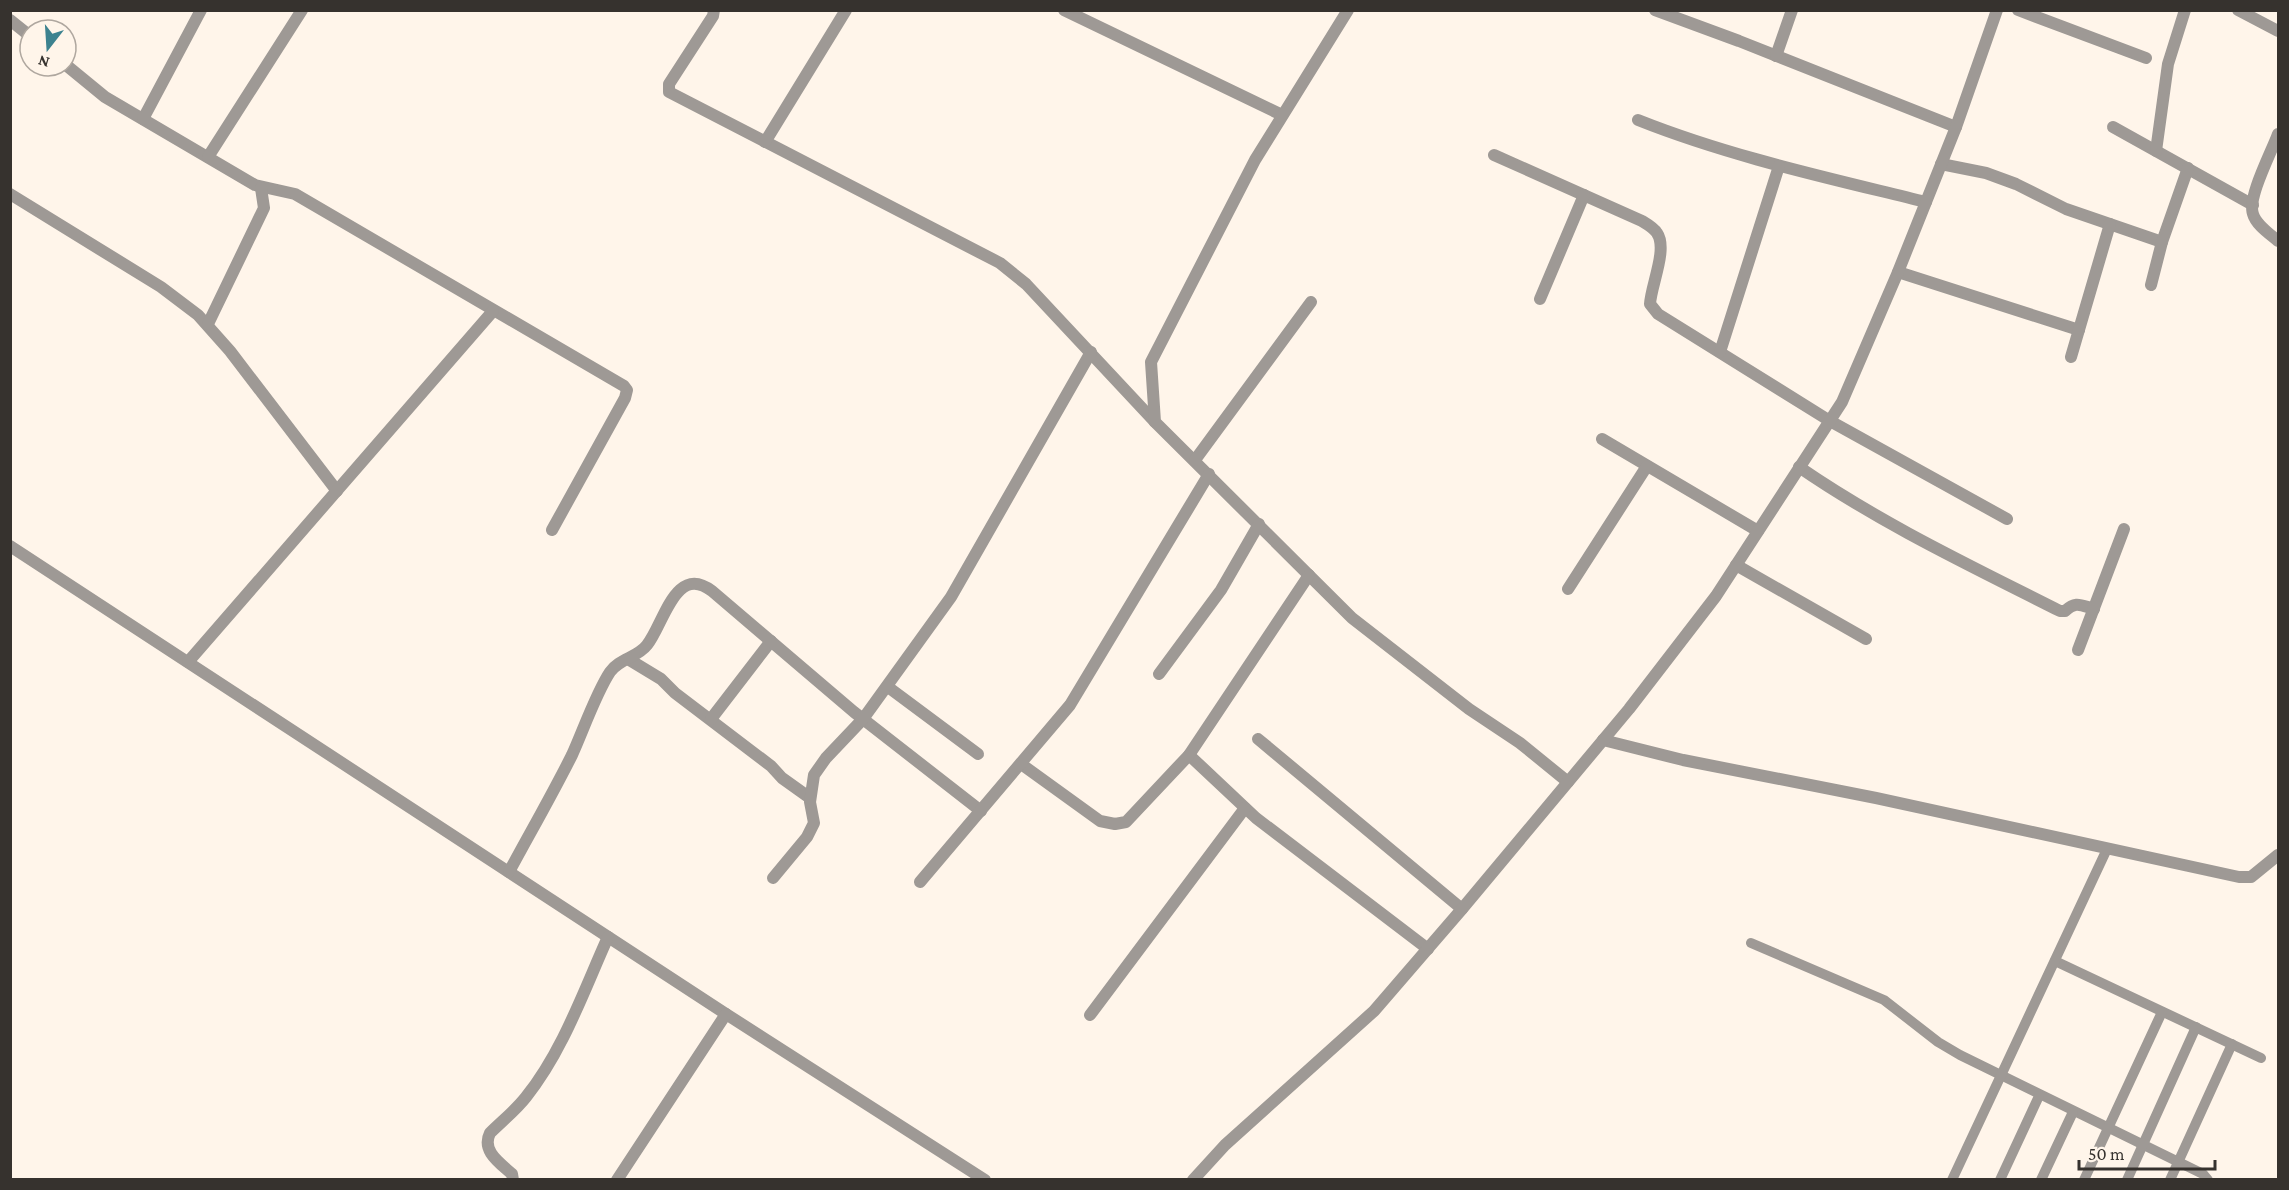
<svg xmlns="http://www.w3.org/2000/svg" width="2289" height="1190" font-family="'Crimson Pro',serif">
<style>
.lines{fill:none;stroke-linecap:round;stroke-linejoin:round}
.service{stroke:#9e9995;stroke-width:10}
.minor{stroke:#9e9995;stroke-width:12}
</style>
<rect width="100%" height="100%" fill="#fff5ea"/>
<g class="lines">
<g class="service">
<polyline points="1751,943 1884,1000 1938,1042 1960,1055 2203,1174 2208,1180"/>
<polyline points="2055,961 2261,1058"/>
<polyline points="1952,1180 2107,849"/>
<polyline points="2000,1180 2039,1096"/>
<polyline points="2041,1180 2073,1112"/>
<polyline points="2084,1180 2162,1012"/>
<polyline points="2127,1180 2196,1027"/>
<polyline points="2170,1180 2232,1044"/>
</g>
<g class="minor">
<polyline points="714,10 713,16 669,84 669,92 1000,263 1026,284 1155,422"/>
<polyline points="1064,10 1282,115"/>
<polyline points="1348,10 1255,160 1151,362 1155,422 1352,618 1469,709 1520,743 1568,782"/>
<polyline points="1655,10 1739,41 1956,127"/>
<polyline points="2018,10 2146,58"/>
<polyline points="2238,10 2278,31"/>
<polyline points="10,20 30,36"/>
<polyline points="1776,56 1792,10"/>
<polyline points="66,65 105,97 255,185 295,194 624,386 627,390 625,398 552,530"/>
<polyline points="143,119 201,10"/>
<path d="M1638 120C1731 157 1829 178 1926 202"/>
<polyline points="2113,127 2253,205"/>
<path d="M2278 134C2272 151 2247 198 2253 214 2256 225 2270 234 2278 241"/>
<polyline points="765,142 846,10"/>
<polyline points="2156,151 2168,64 2185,10"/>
<path d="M1494 155 1642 221C1647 224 1654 228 1657 233 1668 249 1651 285 1650 304L1658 314 1830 421 2007 519"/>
<polyline points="208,157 302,10"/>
<polyline points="1941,164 1986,173 2016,184 2066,209 2162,242"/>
<polyline points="10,194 161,287 198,315 230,351 337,491"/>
<polyline points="1898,272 2079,330"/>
<polyline points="2151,285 2162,242 2188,168"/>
<polyline points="1540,299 1584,195"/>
<polyline points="208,324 264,208 261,188"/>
<polyline points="1720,352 1779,166"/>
<polyline points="2071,357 2110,224"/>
<polyline points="1602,439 1758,531"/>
<polyline points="1195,460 1311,302"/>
<path d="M1799 467C1882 524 1971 566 2060 611H2065C2076 601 2080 605 2094 609"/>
<polyline points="10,546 726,1014 985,1180"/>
<polyline points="1736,565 1866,639"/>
<polyline points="1568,589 1647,466"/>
<polyline points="2078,650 2124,529"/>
<polyline points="628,659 661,679 675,693 771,766 782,778 810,798"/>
<polyline points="188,662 493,311"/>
<polyline points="1159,674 1221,590 1259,524"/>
<polyline points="888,687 978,754"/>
<polyline points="711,719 771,641"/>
<polyline points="1258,739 1462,909"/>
<polyline points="1603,740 1683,760 1876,798 2239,877 2251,877 2278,855"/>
<polyline points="1189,755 1256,818 1428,949"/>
<polyline points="1021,764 1100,821 1115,824 1126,822 1189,755 1309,575"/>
<path d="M509 872C530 833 552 795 572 755 583 731 596 693 610 672 619 659 638 657 647 645 664 624 675 563 712 591L854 712 981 811"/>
<polyline points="773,878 807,837 814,823 810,802 814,775 826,758 863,719 951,597 1091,352"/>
<polyline points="920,882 1070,705 1209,474"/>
<polyline points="1090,1015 1245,808"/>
<path d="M513 1180 512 1174C500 1163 481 1151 490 1133 502 1121 516 1110 526 1097 563 1051 584 990 608 937"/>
<polyline points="617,1180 726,1014"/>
<polyline points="1193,1180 1225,1145 1374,1011 1462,909 1629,709 1716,596 1842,402 1898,272 1956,127 1997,10"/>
</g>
</g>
<rect width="2289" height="1190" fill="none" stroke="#36322e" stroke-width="24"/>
<g transform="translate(48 48) rotate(197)"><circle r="28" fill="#fff5ea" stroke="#afa79f" stroke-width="1.5"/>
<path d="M0-4.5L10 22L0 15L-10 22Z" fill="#3d828f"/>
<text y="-9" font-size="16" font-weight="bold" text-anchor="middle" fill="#36322e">N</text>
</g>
<path d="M2079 1160v9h136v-9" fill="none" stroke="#36322e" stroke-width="3"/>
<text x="2088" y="1160" font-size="18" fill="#36322e" stroke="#fff5ea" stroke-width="4.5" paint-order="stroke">50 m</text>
</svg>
